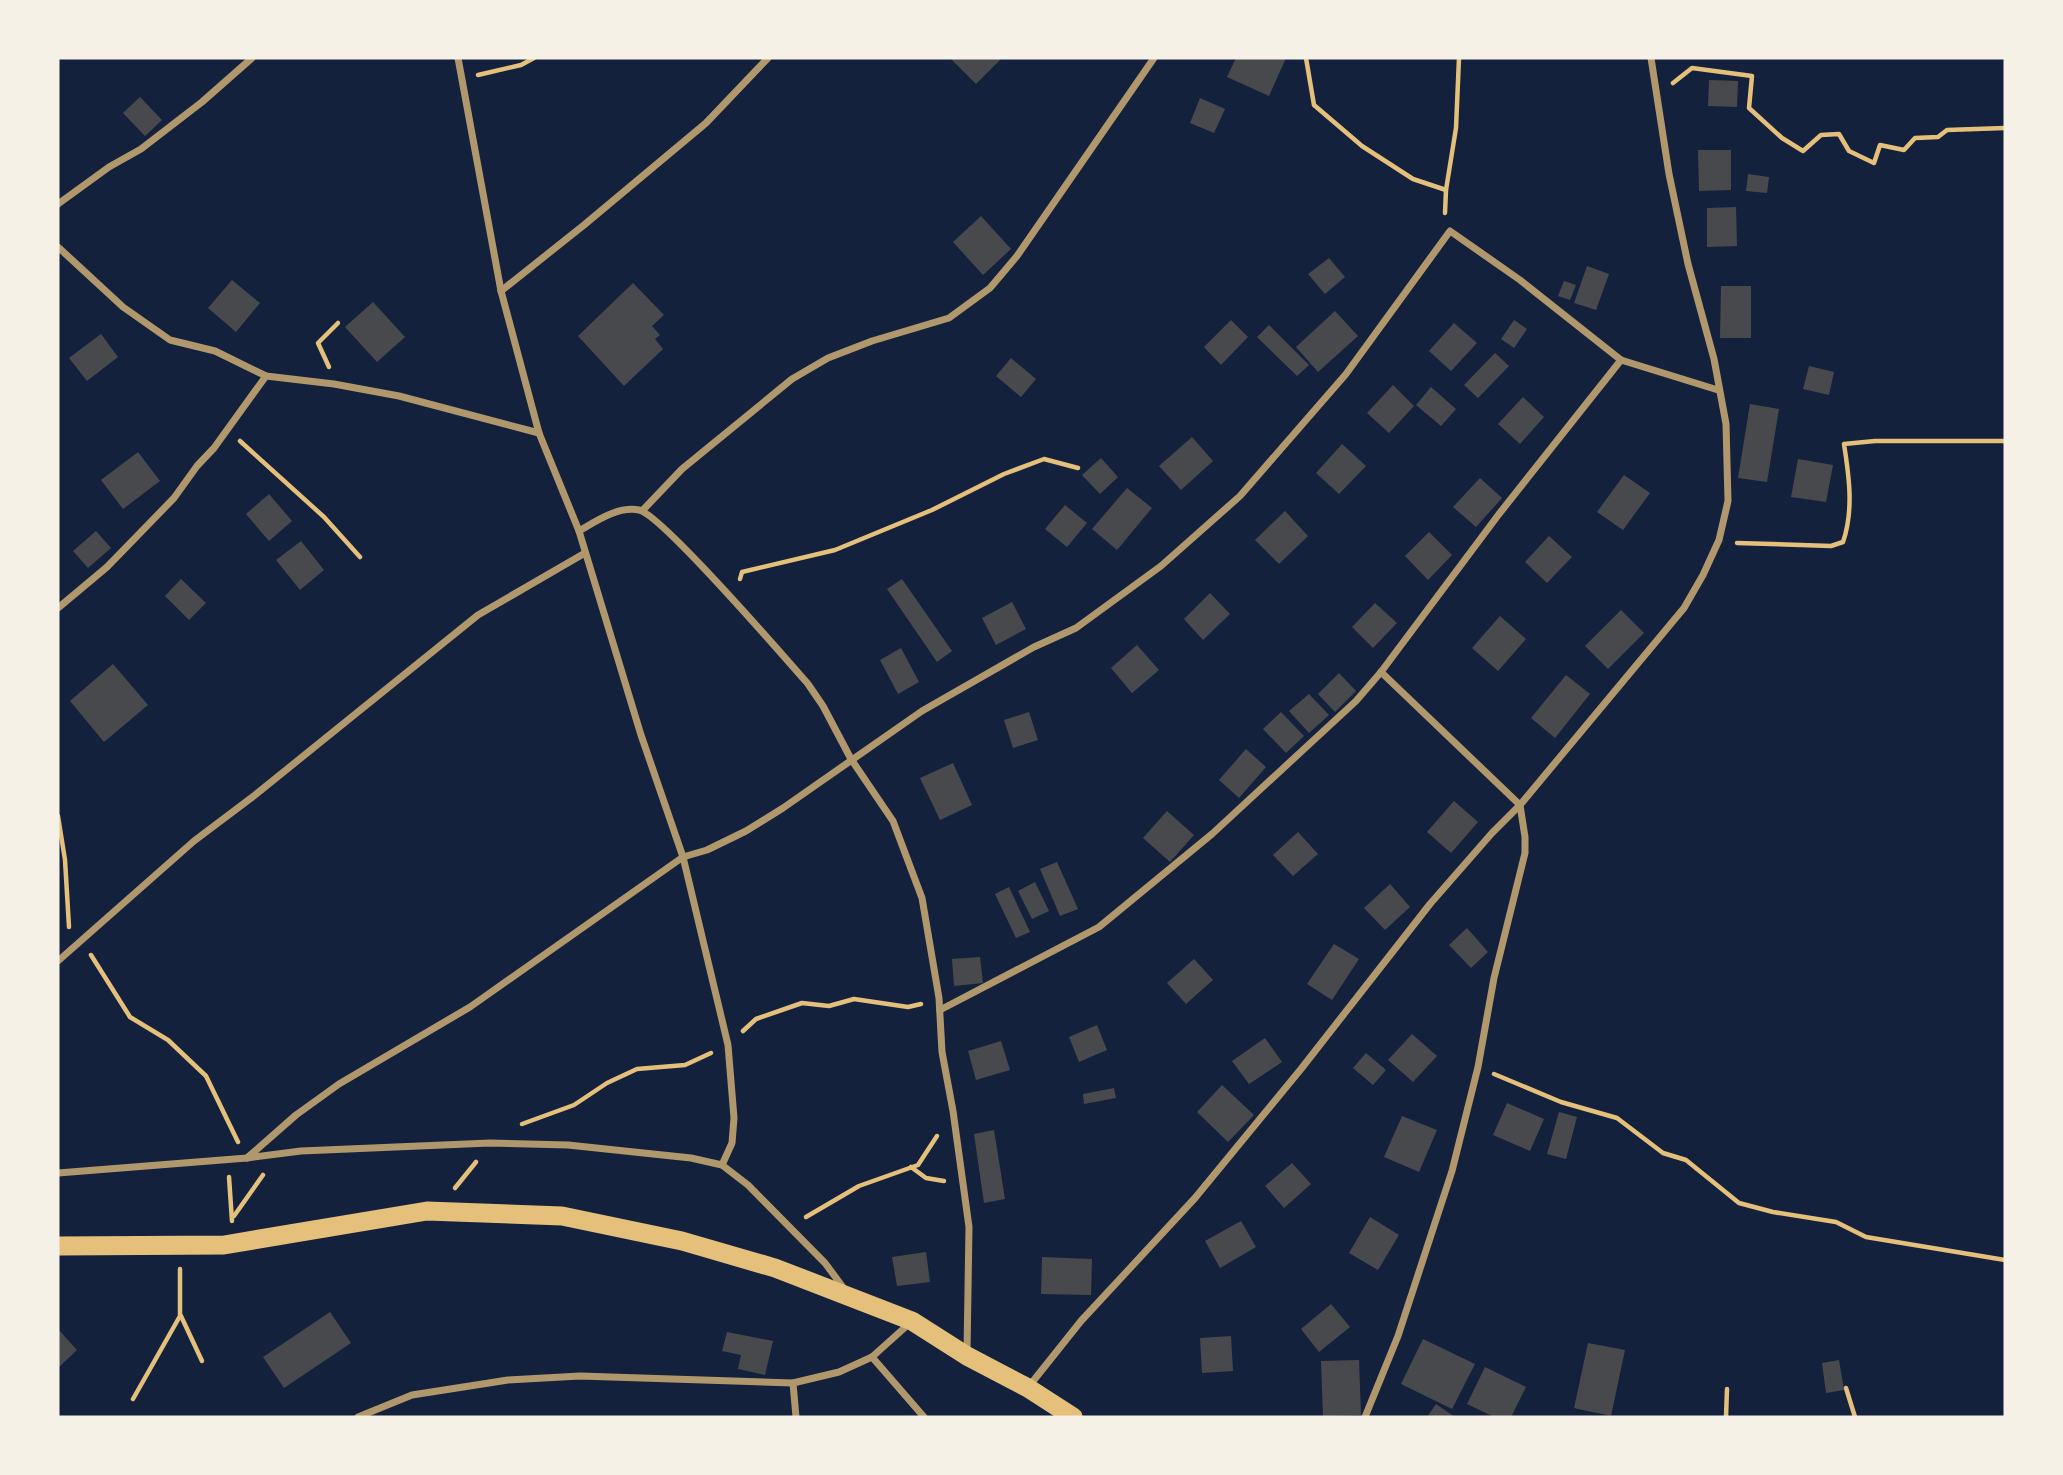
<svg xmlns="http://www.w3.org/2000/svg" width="2063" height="1475" font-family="Lato,sans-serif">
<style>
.building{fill:#48494c}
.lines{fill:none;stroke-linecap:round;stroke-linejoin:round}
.path{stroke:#e5c07b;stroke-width:4.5}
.minor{stroke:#b1986c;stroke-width:7}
.trunk{stroke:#e5c07b;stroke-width:19}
</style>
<rect width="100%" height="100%" fill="#14213d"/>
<g class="building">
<polygon points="950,58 1002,58 976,84"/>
<polygon points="1236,58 1286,58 1269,96 1227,77"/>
<polygon points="1709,80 1738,81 1737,107 1708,106"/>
<polygon points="140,97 162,120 145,136 123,113"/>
<polygon points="1200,98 1225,109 1214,133 1190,123"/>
<polygon points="1698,150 1731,150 1731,190 1699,191"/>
<polygon points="1748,174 1769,177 1767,193 1746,191"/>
<polygon points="1736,207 1737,246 1707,247 1707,208"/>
<polygon points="981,216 1011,249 983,275 953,242"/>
<polygon points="1329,258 1345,277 1325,294 1308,274"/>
<polygon points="1587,266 1609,274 1596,310 1574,303"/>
<polygon points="232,280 260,303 236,332 208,308"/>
<polygon points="1564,281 1576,285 1570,300 1558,296"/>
<polygon points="633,283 664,315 652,326 660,335 655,339 663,349 624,386 578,336"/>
<polygon points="1721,286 1751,286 1751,338 1720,338"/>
<polygon points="373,302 405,337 377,362 345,327"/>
<polygon points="1335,311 1358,336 1318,372 1296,347"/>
<polygon points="1231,320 1248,337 1221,365 1204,347"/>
<polygon points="1514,320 1527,329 1514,348 1501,339"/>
<polygon points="1454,323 1477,343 1451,371 1429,351"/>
<polygon points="1269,325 1309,365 1297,376 1257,337"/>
<polygon points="101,334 118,357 87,381 69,358"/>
<polygon points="1495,353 1509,366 1478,398 1464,385"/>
<polygon points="1011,358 1036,379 1021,397 996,376"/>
<polygon points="1809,366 1834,372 1829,395 1803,389"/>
<polygon points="1393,385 1414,406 1389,433 1367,413"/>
<polygon points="1431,387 1456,409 1441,426 1416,405"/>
<polygon points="1523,397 1544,417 1520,444 1498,424"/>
<polygon points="1750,404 1779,409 1767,482 1738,478"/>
<polygon points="1192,437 1213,461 1181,490 1159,466"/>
<polygon points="1342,444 1366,466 1339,494 1316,473"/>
<polygon points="138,452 160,481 123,509 101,480"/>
<polygon points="1101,458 1118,477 1100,494 1082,475"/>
<polygon points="1798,459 1833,465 1826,502 1791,497"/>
<polygon points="1624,475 1650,493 1623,530 1597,512"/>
<polygon points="1480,478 1502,498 1476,527 1453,507"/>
<polygon points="1127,488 1152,508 1117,550 1092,529"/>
<polygon points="269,494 292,521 269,541 246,514"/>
<polygon points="1065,505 1087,523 1067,547 1045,529"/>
<polygon points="1285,511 1308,536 1279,564 1255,540"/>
<polygon points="96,531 111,548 88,568 73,551"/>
<polygon points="1429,532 1452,555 1428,580 1405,556"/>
<polygon points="1549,536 1572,557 1547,583 1525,562"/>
<polygon points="301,541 324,570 300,590 276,560"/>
<polygon points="181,579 206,603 189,620 165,596"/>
<polygon points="902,579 952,651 937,662 887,589"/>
<polygon points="1210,593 1230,614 1203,640 1184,619"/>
<polygon points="1012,602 1026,629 996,645 982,618"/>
<polygon points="1375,603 1397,623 1373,648 1352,627"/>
<polygon points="1621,610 1644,633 1608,669 1585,646"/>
<polygon points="1500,616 1526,639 1498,671 1472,648"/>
<polygon points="1137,645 1159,670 1132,693 1111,668"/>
<polygon points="901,648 919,682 898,694 880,660"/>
<polygon points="113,664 148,705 104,742 70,701"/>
<polygon points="1339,673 1356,691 1335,712 1318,694"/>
<polygon points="1566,675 1590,694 1555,738 1531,718"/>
<polygon points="1309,694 1329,715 1309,733 1289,711"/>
<polygon points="1029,712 1038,740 1013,748 1004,720"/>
<polygon points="1281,712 1304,736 1286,753 1263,729"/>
<polygon points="1246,749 1266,767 1239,798 1219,780"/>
<polygon points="953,763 972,805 940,820 920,778"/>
<polygon points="1454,801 1478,822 1451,853 1427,832"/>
<polygon points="1167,811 1194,835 1170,862 1143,838"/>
<polygon points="1298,832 1318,854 1293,876 1273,855"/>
<polygon points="1057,862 1078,909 1060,916 1040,869"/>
<polygon points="1035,882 1049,911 1032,919 1018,891"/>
<polygon points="1390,884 1410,907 1385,930 1364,908"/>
<polygon points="1009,887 1030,932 1016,938 995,894"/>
<polygon points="1467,928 1488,952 1471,968 1449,945"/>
<polygon points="1334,944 1359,959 1332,1000 1307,984"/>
<polygon points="980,957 983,983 954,986 952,959"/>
<polygon points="1194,959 1213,980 1186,1004 1167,983"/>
<polygon points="1097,1025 1107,1050 1079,1062 1069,1037"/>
<polygon points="1412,1034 1437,1056 1413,1082 1388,1060"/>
<polygon points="1265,1038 1282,1062 1249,1084 1232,1061"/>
<polygon points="1001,1041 1010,1070 976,1080 968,1051"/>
<polygon points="1366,1053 1386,1070 1373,1085 1353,1068"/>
<polygon points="1222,1085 1254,1115 1228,1142 1197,1112"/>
<polygon points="1114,1088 1116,1098 1084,1104 1083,1094"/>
<polygon points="1507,1103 1544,1119 1530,1151 1493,1135"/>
<polygon points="1559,1112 1577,1117 1566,1159 1547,1154"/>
<polygon points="1402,1116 1437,1130 1419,1172 1384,1157"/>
<polygon points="994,1130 1005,1199 984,1203 974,1134"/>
<polygon points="1292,1163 1311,1184 1284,1208 1265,1186"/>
<polygon points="1370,1217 1399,1235 1378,1270 1349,1253"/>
<polygon points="1241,1221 1256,1247 1220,1268 1205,1241"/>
<polygon points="926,1252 930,1282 897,1286 892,1257"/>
<polygon points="1042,1257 1092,1259 1091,1295 1041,1294"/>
<polygon points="1331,1304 1350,1327 1319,1352 1301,1329"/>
<polygon points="330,1312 351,1343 284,1388 263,1357"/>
<polygon points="58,1329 77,1350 58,1368"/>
<polygon points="727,1332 773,1341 765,1375 738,1369 741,1355 722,1351"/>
<polygon points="1231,1336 1233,1371 1202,1373 1200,1338"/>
<polygon points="1423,1339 1475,1364 1452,1409 1401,1384"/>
<polygon points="1588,1343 1625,1350 1611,1416 1574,1408"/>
<polygon points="1359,1360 1361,1415 1323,1416 1321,1361"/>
<polygon points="1839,1360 1844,1390 1826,1393 1822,1363"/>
<polygon points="1485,1367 1526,1387 1511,1417 1494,1417 1467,1404"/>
<polygon points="1436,1404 1455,1417 1427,1417"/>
</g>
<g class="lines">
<g class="path">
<polyline points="1306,58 1314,105 1362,146 1413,179 1446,190"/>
<polyline points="478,75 521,65 534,58"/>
<polyline points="1673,83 1692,68 1752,76 1749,108 1782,138 1803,151 1821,135 1839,134 1849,151 1874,163 1880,145 1904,150 1915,138 1938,137 1947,130 2005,128"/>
<polyline points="1445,213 1446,190 1456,128 1459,58"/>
<polyline points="329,367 318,343 338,323"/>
<polyline points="240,441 324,517 360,557"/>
<path d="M1737 543 1831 546 1843 542C1854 510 1849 476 1844 444L1875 441H2005"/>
<polyline points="740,579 742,572 835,550 932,510 1004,474 1044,459 1078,468"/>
<polyline points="58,816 65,860 69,927"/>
<polyline points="91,955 130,1017 168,1040 206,1076 238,1142"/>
<polyline points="743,1031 756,1019 802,1003 829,1006 854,999 908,1007 921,1004"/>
<polyline points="1494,1074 1561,1102 1617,1118 1663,1153 1686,1160 1739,1203 1773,1212 1836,1222 1866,1237 2005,1260"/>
<polyline points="522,1124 574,1105 607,1083 637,1069 685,1065 711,1053"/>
<polyline points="911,1167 926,1178 944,1181"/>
<polyline points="229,1177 232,1221"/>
<polyline points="455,1188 476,1162"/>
<polyline points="234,1216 263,1175"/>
<polyline points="806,1217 859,1186 918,1165 937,1136"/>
<polyline points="181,1316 202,1361"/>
<polyline points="1846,1388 1855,1417"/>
<polyline points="133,1399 180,1316 180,1269"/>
<polyline points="1726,1417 1727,1389"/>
</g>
<g class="minor">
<polyline points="458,58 501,291 539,433 579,531 641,735 683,857 728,1045 734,1118 732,1143 722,1165"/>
<polyline points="58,204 109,167 141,149 202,102 252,58"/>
<polyline points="58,247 123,307 170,340 215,351 266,376 334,384 399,396 539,433"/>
<polyline points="501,291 584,225 706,123 768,58"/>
<polyline points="643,510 682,469 792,379 828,358 872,341 949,318 990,288 1017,256 1154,58"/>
<path d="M579 531C596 521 618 506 639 510 661 514 786 659 808 684L823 706 851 759 893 821 922 898 939 998 942 1052 953 1111 969 1227 967 1352"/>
<polyline points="58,608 107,567 174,498 197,466 214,448 266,376"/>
<polyline points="58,961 194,841 255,795 478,615 585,553"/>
<polyline points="940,1010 1099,927 1212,834 1356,701 1381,672 1499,514 1621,360"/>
<polyline points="247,1158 296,1115 339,1084 470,1007 683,857 707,850 746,831 783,808 922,711 1034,647 1076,628 1161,566 1240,496 1346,374 1450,231 1520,280 1621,360 1718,390"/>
<polyline points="58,1173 247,1158 301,1151 490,1143 568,1145 691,1158 722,1165 748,1185 825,1263 845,1290"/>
<polyline points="872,1357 924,1417"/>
<polyline points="793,1383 796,1417"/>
<polyline points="1030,1385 1081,1321 1195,1198 1301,1069 1430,904 1492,833 1520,805 1684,608 1703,575 1719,540 1728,501 1726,424 1714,359 1688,264 1669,174 1651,58"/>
<polyline points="358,1417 412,1395 508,1380 580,1376 793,1383 839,1372 872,1357 911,1322"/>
<polyline points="1365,1417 1398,1336 1452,1171 1478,1067 1494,978 1525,853 1525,837 1520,805 1381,672"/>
</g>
<polyline class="trunk" points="58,1246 224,1245 427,1211 562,1216 682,1241 775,1268 912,1321 967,1356 1028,1388 1073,1417"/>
</g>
<rect width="2063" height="1475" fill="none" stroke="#f6f1e7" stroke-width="119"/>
</svg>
